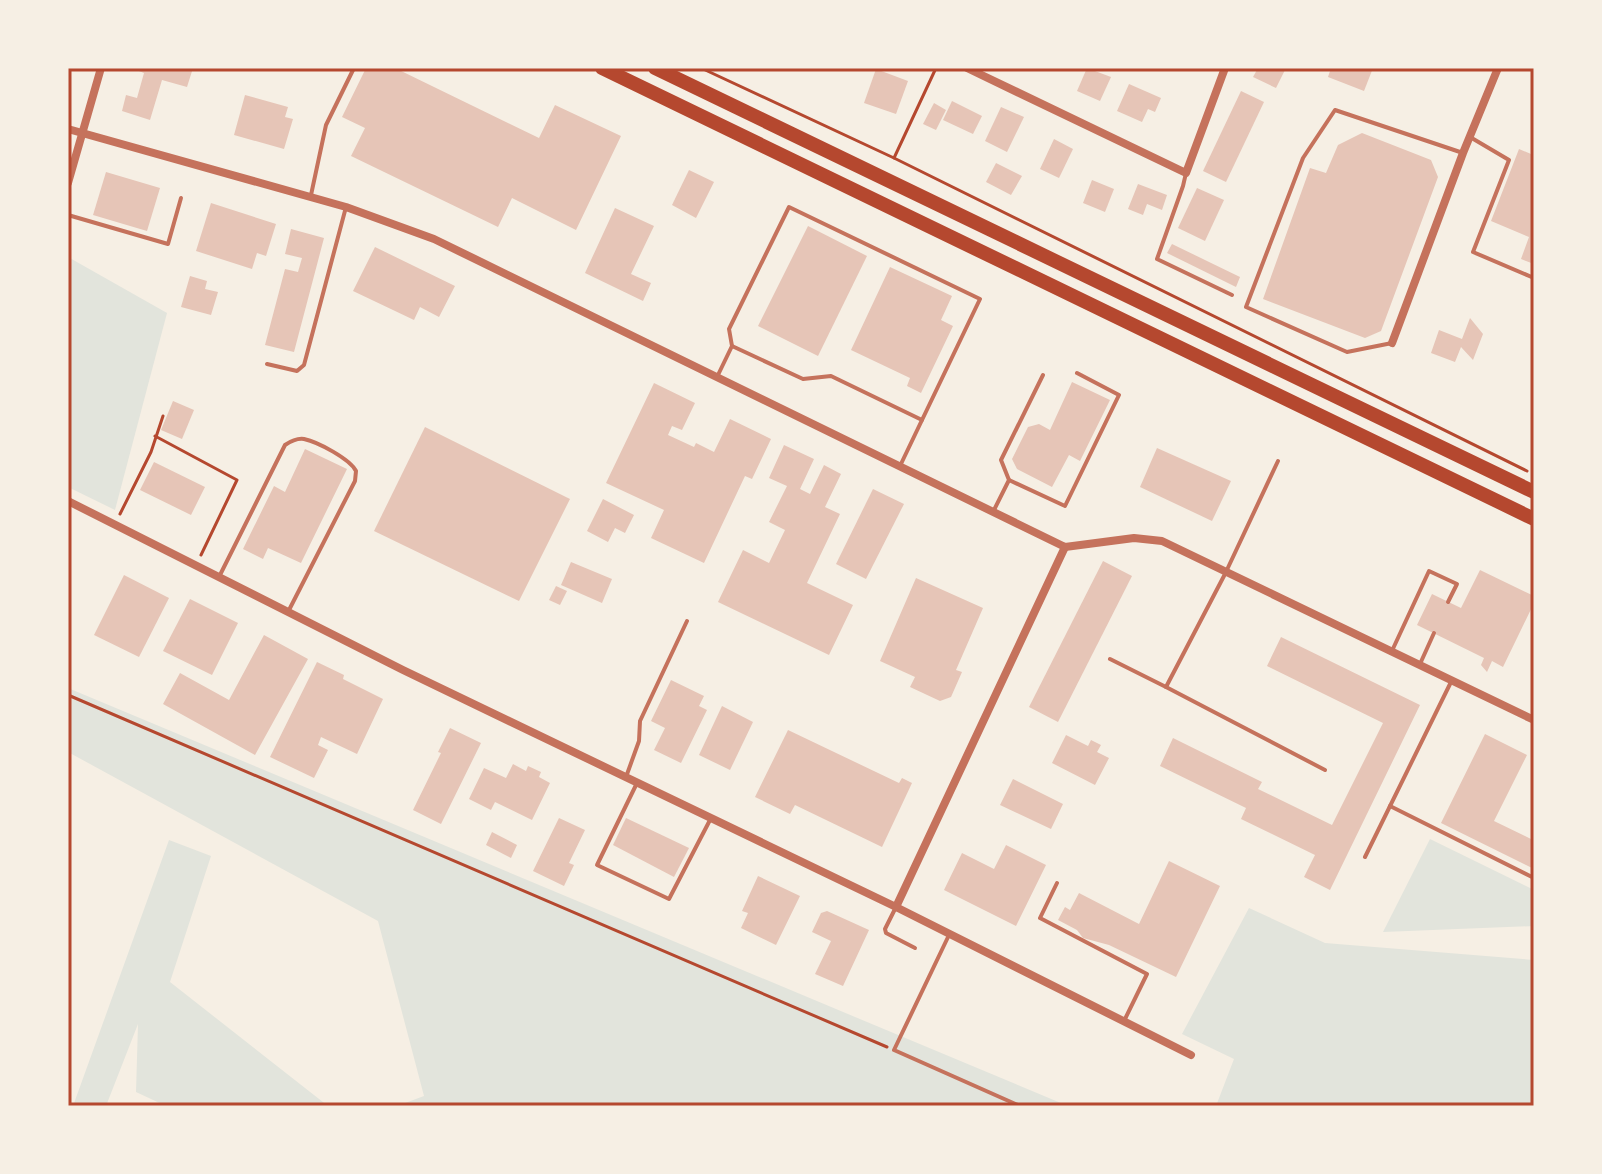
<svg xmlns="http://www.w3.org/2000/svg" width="1602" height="1174" font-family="'Times New Roman',serif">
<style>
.green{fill:#e2e4dc}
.building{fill:#e6c5b7}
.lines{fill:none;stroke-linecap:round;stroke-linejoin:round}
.path{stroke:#b5482f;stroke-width:3}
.service{stroke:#c5725c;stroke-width:4}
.minor{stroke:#c5725c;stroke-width:8}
.trunk{stroke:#b5482f;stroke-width:14}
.neatline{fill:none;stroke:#b5482f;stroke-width:3}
</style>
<rect width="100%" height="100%" fill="#f6efe4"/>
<g class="green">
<polygon points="68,257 167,313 115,510 68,487"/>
<polygon points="68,688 1068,1106 397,1106 424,1096 378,921 68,752"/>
<polygon points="1430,839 1534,890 1534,926 1383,932"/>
<polygon points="169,840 211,856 170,982 328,1106 166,1106 136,1092 138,1024 106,1106 73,1106"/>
<polygon points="1249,908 1325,943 1534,960 1534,1106 1216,1106 1234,1059 1182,1034"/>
</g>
<g class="building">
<polygon points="131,68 193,68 187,87 162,80 150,120 122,111 126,95 137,98 144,73"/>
<polygon points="366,68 395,68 539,138 555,105 621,136 576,230 512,198 498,227 351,156 365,128 342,117"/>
<polygon points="1087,68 1111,77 1100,101 1077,91"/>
<polygon points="1258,68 1286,68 1276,88 1253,77"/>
<polygon points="1331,68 1373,68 1364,91 1328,77"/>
<polygon points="876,69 908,81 896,114 864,103"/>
<polygon points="1129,84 1161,98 1155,112 1148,109 1142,122 1117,111"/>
<polygon points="1241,91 1264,102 1226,182 1203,171"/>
<polygon points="245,95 288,107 285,117 293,119 284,149 234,135"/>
<polygon points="952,101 982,116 973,134 943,120"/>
<polygon points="934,103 946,110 936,130 923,124"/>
<polygon points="1001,107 1024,117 1007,152 985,141"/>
<polygon points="1362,133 1431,160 1438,177 1381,331 1365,338 1263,299 1310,168 1326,173 1338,145"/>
<polygon points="1054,139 1073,149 1059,178 1040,169"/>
<polygon points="1534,147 1534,264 1521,259 1529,237 1491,221 1519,149 1531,154"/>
<polygon points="996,163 1022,176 1011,195 986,182"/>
<polygon points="689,170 714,182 696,218 672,205"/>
<polygon points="106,172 160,188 147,231 93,215"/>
<polygon points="1092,180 1114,189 1105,212 1083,203"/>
<polygon points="1138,184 1167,195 1162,210 1147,204 1143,215 1128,209"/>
<polygon points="1197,188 1224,200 1205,241 1178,228"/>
<polygon points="211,203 276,224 266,256 257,253 252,269 196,251"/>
<polygon points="615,208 654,226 631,274 651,283 643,301 585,273"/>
<polygon points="808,226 867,256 818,356 758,326"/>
<polygon points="291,229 324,238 294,352 265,345 285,269 298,272 302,258 285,254"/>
<polygon points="1172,244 1240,277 1236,287 1167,253"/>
<polygon points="375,247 455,286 439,317 420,307 414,320 353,291"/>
<polygon points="890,267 952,296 941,320 953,326 921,393 907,386 910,378 851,350"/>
<polygon points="190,276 207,281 205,289 218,292 211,315 181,307"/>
<polygon points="1470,318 1483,334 1473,360 1461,347 1455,362 1431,353 1439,330 1462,339"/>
<polygon points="1072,382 1110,400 1080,461 1069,455 1052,487 1017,469 1012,459 1028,427 1039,424 1050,430"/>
<polygon points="654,383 695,403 682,430 672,426 668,435 694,447 696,443 714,452 730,419 771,439 752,479 745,476 704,563 651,538 664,510 606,483"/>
<polygon points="173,401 194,410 182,439 161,430"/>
<polygon points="425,427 570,499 519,601 374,531"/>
<polygon points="784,445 814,459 800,489 810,494 824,465 841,474 825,507 840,514 807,583 853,605 829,655 718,602 743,550 769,563 785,530 769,522 787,486 769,478"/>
<polygon points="1157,448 1231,481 1212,521 1140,487"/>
<polygon points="305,449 347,469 301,563 268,548 263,559 243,549 274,486 285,492"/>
<polygon points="154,462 205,487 191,515 140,490"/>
<polygon points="873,489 904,504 866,579 836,564"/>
<polygon points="603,499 634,515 625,533 615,528 608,542 587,531"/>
<polygon points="1103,561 1132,576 1058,722 1029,707"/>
<polygon points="571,562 612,579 602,603 561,585"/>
<polygon points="1480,570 1534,596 1534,603 1503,667 1492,661 1487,672 1481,665 1484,658 1417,625 1432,594 1461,608"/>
<polygon points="124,575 169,598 139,657 94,635"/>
<polygon points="916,578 983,608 956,670 962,672 951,697 940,701 910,687 915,677 880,661"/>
<polygon points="556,586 567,591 560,605 549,600"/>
<polygon points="190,599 238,623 212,675 163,651"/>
<polygon points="264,635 308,659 255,755 163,704 180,673 229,700"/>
<polygon points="1281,637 1420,705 1330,890 1304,877 1315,855 1241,819 1246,808 1160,766 1173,738 1262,782 1258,789 1332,825 1383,723 1267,666"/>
<polygon points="317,662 344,675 343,679 383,699 357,754 321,737 318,745 328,750 314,778 270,757"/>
<polygon points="671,680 704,696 699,706 707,710 681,763 654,750 665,728 651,721"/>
<polygon points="722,706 753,722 730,770 699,755"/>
<polygon points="450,728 481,743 441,824 413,810 441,753 438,752"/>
<polygon points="788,730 899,783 902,778 912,783 882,847 795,805 790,814 755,797"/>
<polygon points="1485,734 1527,755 1494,821 1531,839 1534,834 1534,869 1441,823"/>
<polygon points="1066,735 1088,746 1091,740 1101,745 1097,752 1109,758 1095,785 1052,763"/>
<polygon points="513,764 526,771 528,766 541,772 539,777 550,783 532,820 495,802 491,810 469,799 484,768 506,778"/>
<polygon points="1013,779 1063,804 1051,829 1000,805"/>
<polygon points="559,818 585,830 569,863 574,865 564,886 533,871"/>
<polygon points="626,818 689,848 674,877 613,845"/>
<polygon points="492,832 517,845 511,858 486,845"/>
<polygon points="1006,845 1046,865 1016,926 944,890 962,853 994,869"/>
<polygon points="1169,861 1220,886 1176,977 1109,945 1083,938 1077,930 1058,920 1065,907 1070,910 1079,893 1139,924"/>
<polygon points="758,876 800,896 776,945 741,928 748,913 742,911"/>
<polygon points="827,911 869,930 843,986 815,974 831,941 812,932 821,913"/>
</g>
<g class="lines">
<g class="path">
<polyline points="701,68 894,158 1527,471"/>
<polyline points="894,158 936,68"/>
<polyline points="155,436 237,480 201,555"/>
<polyline points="120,514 151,452 163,416"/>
<polyline points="68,695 887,1047"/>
</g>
<g class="service">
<polyline points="1470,137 1509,160 1473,252 1534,278"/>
<polyline points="1186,173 1183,186 1157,259 1232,295"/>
<polyline points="311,195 326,125 354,68"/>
<polyline points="68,215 168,244 181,198"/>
<polyline points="1392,343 1347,352 1246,307 1303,158 1335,110 1463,153"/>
<polyline points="732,346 729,329 789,207 980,299 922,420"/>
<polyline points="267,364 297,371 304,365 346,207"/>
<polyline points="717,377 732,346 803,379 831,376 922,420 900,466"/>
<polyline points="1009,480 1065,506 1119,395 1077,373"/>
<polyline points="993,512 1009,480 1001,460 1043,375"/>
<path d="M220 575 285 445C291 441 297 438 304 439 318 442 350 459 356 471L355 481 288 612"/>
<polyline points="1391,653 1429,571 1457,584 1448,602"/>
<polyline points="1110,659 1166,687 1225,574 1278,461"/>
<polyline points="1420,664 1434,633"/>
<polyline points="1166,687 1325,770"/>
<polyline points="626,777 639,741 640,721 687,621"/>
<polyline points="637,783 597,865 669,899 710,820"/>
<polyline points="1390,806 1534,878"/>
<polyline points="1365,857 1451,682"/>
<polyline points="1057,883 1040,918 1147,974 1125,1019"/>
<polyline points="895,909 885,929 886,933 915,948"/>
<polyline points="949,935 894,1050 1020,1106"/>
</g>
<g class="minor">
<polyline points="967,68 1186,173 1225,68"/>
<polyline points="68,129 346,207 434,239 1065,547 1134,538 1162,541 1534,720"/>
<polyline points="68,183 101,68"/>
<polyline points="1392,343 1463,153 1498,68"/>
<polyline points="68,501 403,670 896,907 1191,1055"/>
<polyline points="896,907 1065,547"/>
</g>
<g class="trunk">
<polyline points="602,68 1534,519"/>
<polyline points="655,68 1534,492"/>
</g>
</g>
<rect width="1602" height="1174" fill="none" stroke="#f6efe4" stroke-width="140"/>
<rect x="70" y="70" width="1462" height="1034" class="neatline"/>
</svg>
